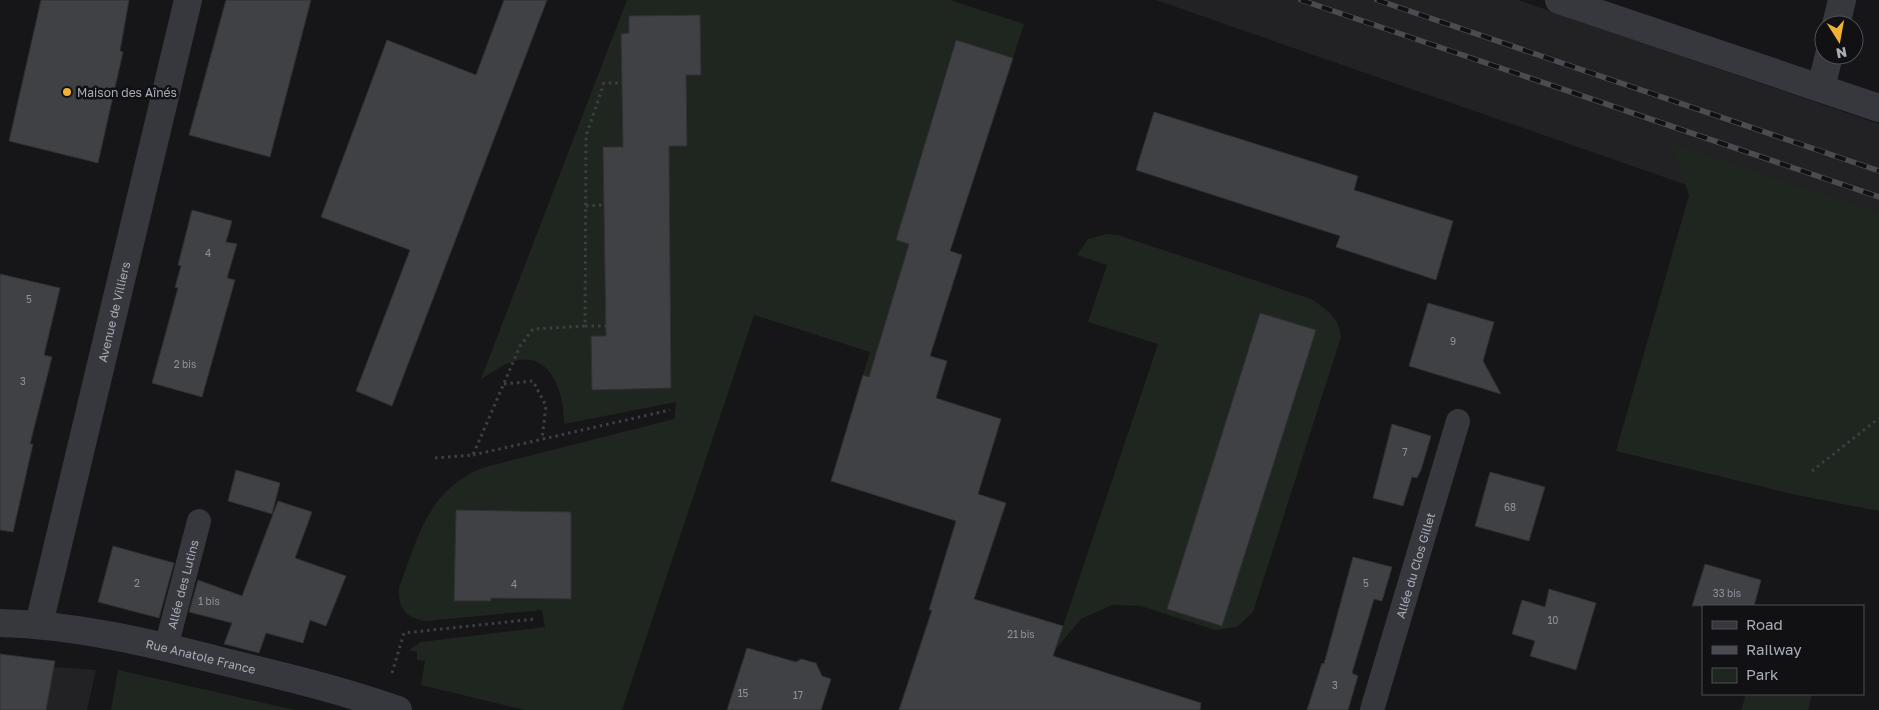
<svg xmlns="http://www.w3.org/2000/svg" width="1879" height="710" font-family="'Golos Text',sans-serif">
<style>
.built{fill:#222225}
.green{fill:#1e261f}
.building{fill:#404145;stroke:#303034}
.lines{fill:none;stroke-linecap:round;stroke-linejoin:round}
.path{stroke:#3d3f44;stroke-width:3;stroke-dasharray:2.5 4;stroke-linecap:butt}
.lane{stroke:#37383d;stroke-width:24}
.street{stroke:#37383d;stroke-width:28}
.rail-casing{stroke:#4a4c52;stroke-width:5.5}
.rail{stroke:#111113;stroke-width:4;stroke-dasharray:11;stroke-linecap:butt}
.poi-dot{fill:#f2b134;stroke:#111113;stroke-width:2}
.labels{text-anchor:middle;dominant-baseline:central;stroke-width:5;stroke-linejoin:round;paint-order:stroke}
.number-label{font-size:10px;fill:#8e929b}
.poi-label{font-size:12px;fill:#a8adb8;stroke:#111113;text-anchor:start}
.street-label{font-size:12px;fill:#a8adb8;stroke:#111113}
</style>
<rect width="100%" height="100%" fill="#161618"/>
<g class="built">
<polygon points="1156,0 1518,0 1879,124 1879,252"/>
<polygon points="0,654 55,661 54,667 96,670 87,710 0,710"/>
</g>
<g class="green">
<path d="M627 0H950L1024 24 1013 58 955 41 896 240 909 244 879 343 881 380 863 375 870 352 754 315 622 710H525L421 685 425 661 417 660V652L409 650 421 642 545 627 542 610 425 621C404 617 398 607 399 587 419 536 427 491 482 468L674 419 676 402 564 424C565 396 552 351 515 361 503 364 492 373 481 379Z"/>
<polygon points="1671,144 1879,213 1879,511 1796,495 1616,451 1689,195"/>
<path d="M1107 234 1118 235 1311 299C1326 309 1339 317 1341 337L1253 612 1237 627 1215 630 1141 606 1112 605 1081 619 1055 650 1158 344 1088 322 1107 265 1077 255 1088 239Z"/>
<polygon points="118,670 119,670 295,710 111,710"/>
<polygon points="1746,694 1812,694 1808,710 1741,710"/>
</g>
<g class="building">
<polygon points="41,0 129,0 120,51 123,52 98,163 9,141"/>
<polygon points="226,0 311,0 270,157 189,135"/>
<polygon points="504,0 547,0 392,406 356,391 410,250 321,217 387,40 476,75"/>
<polygon points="700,15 701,75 686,75 687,146 669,146 671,388 592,390 591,336 606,336 603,147 623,147 621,34 629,33 629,16"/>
<polygon points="956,40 1013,58 950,251 962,255 930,356 947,361 936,398 1001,419 978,494 1006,503 974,599 1063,626 1053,656 1201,703 1200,710 899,710 932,610 929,610 956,521 831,481 863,375 869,377 909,244 896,240"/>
<polygon points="1154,112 1358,176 1354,190 1453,221 1436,280 1336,247 1340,236 1136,170"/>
<polygon points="192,210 232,221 226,242 237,244 227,278 235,280 202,397 152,383 178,288 175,287 181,266 178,265"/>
<polygon points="0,274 60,288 44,355 52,357 30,444 33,444 13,532 0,530"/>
<polygon points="1428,303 1494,322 1483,361 1501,394 1409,366"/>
<polygon points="1260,313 1316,330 1222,626 1167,609"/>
<polygon points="1392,424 1431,436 1421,470 1417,478 1412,477 1403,506 1373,498"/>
<polygon points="236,470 280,483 272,514 228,501"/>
<polygon points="1490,472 1545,487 1529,541 1475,526"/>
<polygon points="278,501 312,512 295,558 346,576 326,626 310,620 303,643 266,633 259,653 224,644 232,623 189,612 198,580 242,596"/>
<polygon points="456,510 571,512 571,599 491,598 491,601 454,601"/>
<polygon points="113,546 174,563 159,618 98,602"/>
<polygon points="1353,557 1392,567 1382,601 1374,599 1352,673 1358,676 1348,710 1307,710 1322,663 1324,664"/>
<polygon points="1705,564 1761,580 1754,606 1692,606"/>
<polygon points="1549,589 1596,603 1576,670 1530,656 1535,641 1512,634 1522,600 1545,607"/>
<polygon points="747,648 796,662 801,659 816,663 822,676 831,679 821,710 727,710"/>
<polygon points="0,654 55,661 46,710 0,710"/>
</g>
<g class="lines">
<g class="path">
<polyline points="586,206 603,205"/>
<polyline points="585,326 606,326"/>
<polyline points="504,384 533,381 546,406 542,439"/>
<polyline points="473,455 670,410"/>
<polyline points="435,458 473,455 520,346 533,329 585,326 586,136 604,83 622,83"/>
<polyline points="1812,471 1879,418"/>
<polyline points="392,673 404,633 535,619"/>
</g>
<g class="lane">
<path id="s1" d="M166 647 199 521"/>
<path id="s2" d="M1372 710 1458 421"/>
</g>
<g class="street">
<polyline points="1559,0 1879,108"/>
<polyline points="1836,25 1842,0"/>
<polyline points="1821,88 1829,55"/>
<path id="s3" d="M0 623C77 625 151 643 225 662 283 676 341 690 398 710"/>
<path id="s4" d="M39 624 188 0"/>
</g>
<g class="rail-casing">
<g id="rail">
<polyline points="1301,0 1879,197"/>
<polyline points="1377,0 1879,171"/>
</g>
</g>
<use href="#rail" class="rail"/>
</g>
<circle class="poi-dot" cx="67" cy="92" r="5"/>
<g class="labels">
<g class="number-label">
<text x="208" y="253">4</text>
<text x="29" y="299">5</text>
<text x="1453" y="341">9</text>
<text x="185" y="364">2 bis</text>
<text x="23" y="381">3</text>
<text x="1405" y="452">7</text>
<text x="1510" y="507">68</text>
<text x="137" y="583">2</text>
<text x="1366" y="583">5</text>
<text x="514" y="584">4</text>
<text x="1727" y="593">33 bis</text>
<text x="209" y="601">1 bis</text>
<text x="1553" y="620">10</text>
<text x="1021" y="634">21 bis</text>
<text x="1335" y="685">3</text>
<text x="743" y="693">15</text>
<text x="798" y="695">17</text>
</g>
<g class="poi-label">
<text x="77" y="92">Maison des Aînés</text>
</g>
<g class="street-label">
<text stroke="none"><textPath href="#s4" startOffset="321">Avenue de Villiers</textPath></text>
<text stroke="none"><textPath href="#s2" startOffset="151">Allée du Clos Gillet</textPath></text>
<text stroke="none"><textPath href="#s1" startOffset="65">Allée des Lutins</textPath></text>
<text stroke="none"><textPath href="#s3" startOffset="204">Rue Anatole France</textPath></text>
</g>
</g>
<rect x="1702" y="605" width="162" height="90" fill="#111113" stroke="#4d4f55"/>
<rect x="1712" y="621" width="25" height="8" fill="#37383d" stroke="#4d4f55"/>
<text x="1746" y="630" font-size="15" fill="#a8adb8">Road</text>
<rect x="1712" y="646" width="25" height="8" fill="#4a4c52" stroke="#4d4f55"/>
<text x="1746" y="655" font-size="15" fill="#a8adb8">Railway</text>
<rect x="1712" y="668" width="25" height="15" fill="#1e261f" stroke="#4d4f55"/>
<text x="1746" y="680" font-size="15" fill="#a8adb8">Park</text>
<g transform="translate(1839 40) rotate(169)"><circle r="24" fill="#111113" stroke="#4d4f55"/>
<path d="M0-4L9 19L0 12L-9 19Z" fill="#f2b134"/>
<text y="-8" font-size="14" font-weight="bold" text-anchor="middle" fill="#a8adb8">N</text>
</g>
</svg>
